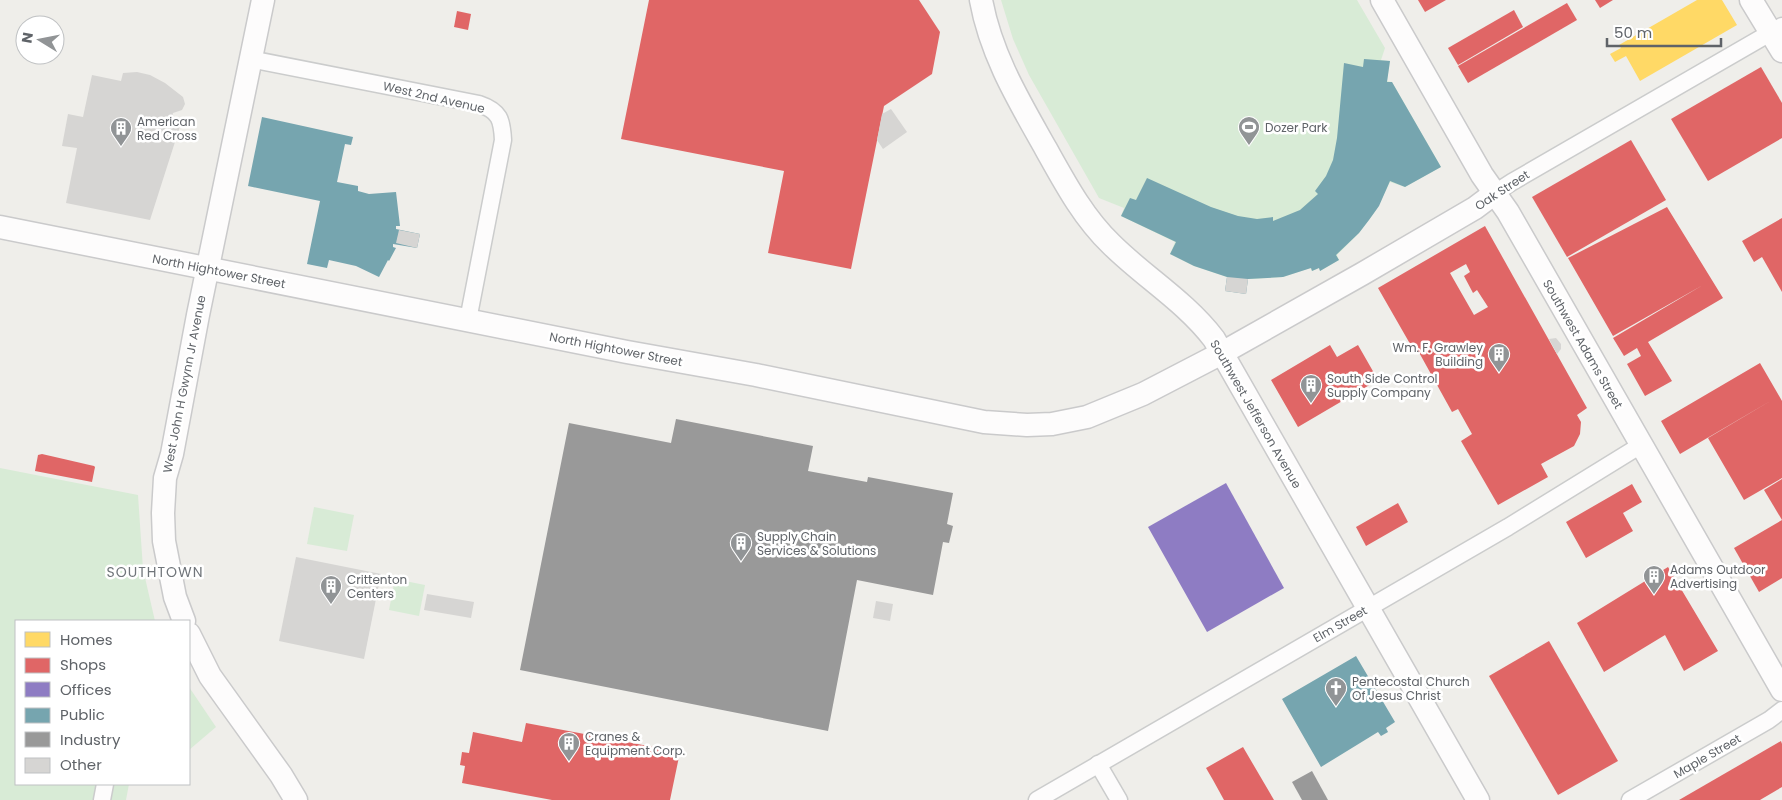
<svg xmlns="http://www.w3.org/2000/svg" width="1782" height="800" font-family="Poppins,sans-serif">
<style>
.green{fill:#d8ebd6}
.homes{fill:#ffd966}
.shops{fill:#e06666;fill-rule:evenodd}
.offices{fill:#8e7cc3}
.public{fill:#76a5af}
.industry{fill:#999}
.building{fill:#d6d5d3}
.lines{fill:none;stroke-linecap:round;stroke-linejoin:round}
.street-casing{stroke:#cbcccc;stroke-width:19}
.secondary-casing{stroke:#cacacb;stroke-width:25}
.street{stroke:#fdfcfc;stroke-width:16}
.secondary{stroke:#fdfcfc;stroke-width:22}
.labels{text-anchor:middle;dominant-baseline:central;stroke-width:5;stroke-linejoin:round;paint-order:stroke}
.street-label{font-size:12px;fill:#5f6368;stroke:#fff}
.poi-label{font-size:12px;fill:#5f6368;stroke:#fff;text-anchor:start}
.neighbourhood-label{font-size:14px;letter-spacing:1px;fill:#70757a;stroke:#fff}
</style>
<rect width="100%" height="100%" fill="#efeeea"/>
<g class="green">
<polygon points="1001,0 1357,0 1385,48 1381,60 1390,61 1387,81 1392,82 1441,167 1405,187 1390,182 1376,210 1359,233 1337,255 1339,260 1320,271 1319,268 1312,271 1310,268 1283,277 1251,279 1227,277 1194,266 1170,254 1175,242 1121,216 1124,208 1099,198 1029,75 1013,39"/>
<polygon points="0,468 138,495 143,569 155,621 16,621 16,784 129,784 126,800 0,800"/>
<polygon points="314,507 354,515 347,551 307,544"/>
<polygon points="395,579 425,585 419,616 389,610"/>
<polygon points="189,687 216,727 189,750"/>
</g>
<polygon class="homes" points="1697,0 1722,0 1737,25 1640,81 1626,56 1615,62 1610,54 1621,48 1619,45"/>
<g class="shops">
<polygon points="649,0 919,0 940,32 932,74 884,106 851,269 768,253 784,171 621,139"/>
<polygon points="1418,0 1446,0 1425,12"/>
<polygon points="1595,0 1613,0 1600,8"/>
<polygon points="1567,3 1577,20 1468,83 1458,66"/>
<polygon points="1514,10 1523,27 1458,65 1448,48"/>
<polygon points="457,11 471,14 468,30 454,27"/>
<polygon points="1761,67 1782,103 1782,138 1708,181 1671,119"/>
<polygon points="1631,140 1666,200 1567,257 1532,197"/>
<polygon points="1667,207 1723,298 1648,342 1672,381 1645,396 1627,364 1641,356 1637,348 1624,356 1613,338 1703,285 1613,336 1568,258"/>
<polygon points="1782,218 1782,292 1762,257 1754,262 1742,241"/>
<path d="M1485 226 1587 408 1577 415 1581 422 1580 434 1574 446 1541 464 1548 477 1498 505 1461 441 1472 434 1458 409 1452 412 1416 347 1413 349 1378 288ZM1466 264 1470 272 1464 276 1473 293 1477 290 1488 307 1474 315 1450 273Z"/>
<polygon points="1330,345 1337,357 1358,345 1378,380 1298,427 1271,380"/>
<polygon points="1760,363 1782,401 1782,478 1744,500 1708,438 1772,400 1680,454 1661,421"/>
<polygon points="42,454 94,466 95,467 92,482 35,471 38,455"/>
<polygon points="1782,479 1782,520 1764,490"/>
<polygon points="1632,484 1642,502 1623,513 1633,531 1586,558 1566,522"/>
<polygon points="1398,503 1408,522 1366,546 1356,527"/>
<polygon points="1782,520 1782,578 1759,592 1734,548"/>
<polygon points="1668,567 1718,651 1684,671 1665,635 1604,672 1577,623"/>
<polygon points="1549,641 1618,761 1558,795 1489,676"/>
<polygon points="526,723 680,752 670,800 552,800 462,783 465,766 460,765 461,759 462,752 469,753 473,732 522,742"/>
<polygon points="1781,741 1782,744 1782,787 1760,800 1679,800"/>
<polygon points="1243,747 1274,800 1224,800 1213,780 1206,768"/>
</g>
<polygon class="offices" points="1226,483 1284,588 1207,632 1148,527"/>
<g class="public">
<polygon points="1364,59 1390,61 1387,82 1392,82 1441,167 1405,187 1390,181 1379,206 1369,220 1359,233 1336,255 1339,260 1320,271 1319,268 1312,271 1311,268 1283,277 1248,279 1246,294 1225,291 1227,277 1194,266 1170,254 1176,242 1121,216 1130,198 1136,200 1147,178 1211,207 1238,216 1257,219 1273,217 1273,221 1300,210 1318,194 1315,191 1326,176 1333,160 1337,138 1344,63 1363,67"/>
<polygon points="262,117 353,137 351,145 345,144 337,182 358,186 358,191 369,194 396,192 400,226 396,226 396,229 420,234 417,248 393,244 393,247 396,248 389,261 388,260 379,277 356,266 329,260 327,268 307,264 320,201 248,186"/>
<polygon points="1356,656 1395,722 1386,728 1388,732 1381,736 1378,732 1321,767 1282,699"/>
</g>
<g class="industry">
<polygon points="676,419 813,446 808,471 867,482 868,477 953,493 947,524 953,526 949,543 943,542 933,595 857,580 828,731 520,670 569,423 671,443"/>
<polygon points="1312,771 1328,800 1302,800 1292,782"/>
</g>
<g class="building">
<polygon points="137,72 150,75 165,83 183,97 185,104 182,110 173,113 172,117 182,120 150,220 66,203 77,148 62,146 68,114 83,117 92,75 121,81 123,73"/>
<polygon points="891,109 907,132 883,149 877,140 882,114"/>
<polygon points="399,230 420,234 417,248 396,243"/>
<polygon points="1227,277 1248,279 1246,294 1225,291"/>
<polygon points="1556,338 1561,344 1561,349 1557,354 1549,339"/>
<polygon points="296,557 381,574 364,659 279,641"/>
<polygon points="427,594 474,602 471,618 424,610"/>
<polygon points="876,601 893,604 890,621 873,618"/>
</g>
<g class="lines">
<g class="street-casing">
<g id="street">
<path d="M250 59 479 104C500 111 502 120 503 140L468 320"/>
<polyline points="1495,193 1512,182 1782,26"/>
<polyline points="1098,764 1119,800"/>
<polyline points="102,800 105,784"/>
<polyline points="1037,800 1508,527 1641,445"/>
<polyline points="1630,800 1769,720 1782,710"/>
</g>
</g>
<g class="secondary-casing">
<g id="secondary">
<path d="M981 0C991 55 1019 101 1046 149 1065 183 1083 217 1111 244 1144 277 1185 301 1214 339L1478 800"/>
<polyline points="1382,0 1482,175 1508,212 1782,690"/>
<polyline points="1751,0 1782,51"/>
<polyline points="0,227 627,352 756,375 984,422 1027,425 1052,424 1087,417 1143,394 1222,353 1362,274 1475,208 1495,193"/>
<polyline points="184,621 175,597 164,541 163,513 165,478 172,454 198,315 263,0"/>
<polyline points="189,634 210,676 281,775 296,800"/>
</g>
</g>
<use href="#street" class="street"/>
<use href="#secondary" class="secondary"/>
</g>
<defs>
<g id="stadium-pin" transform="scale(1.125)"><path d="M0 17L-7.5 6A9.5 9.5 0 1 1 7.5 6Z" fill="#919496" stroke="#fff"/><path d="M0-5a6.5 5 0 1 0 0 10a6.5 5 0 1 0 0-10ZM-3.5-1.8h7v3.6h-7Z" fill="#fff"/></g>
<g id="building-pin" transform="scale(1.125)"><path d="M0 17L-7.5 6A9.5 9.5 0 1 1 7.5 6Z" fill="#919496" stroke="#fff"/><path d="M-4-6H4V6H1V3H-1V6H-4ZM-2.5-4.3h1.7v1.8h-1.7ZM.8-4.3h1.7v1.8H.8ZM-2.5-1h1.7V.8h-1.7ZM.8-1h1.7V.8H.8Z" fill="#fff"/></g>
<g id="church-pin" transform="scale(1.125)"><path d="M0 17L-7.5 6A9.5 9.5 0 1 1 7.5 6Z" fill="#919496" stroke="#fff"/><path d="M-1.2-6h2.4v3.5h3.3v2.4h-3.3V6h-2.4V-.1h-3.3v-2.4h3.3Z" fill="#fff"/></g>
</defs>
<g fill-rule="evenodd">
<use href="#stadium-pin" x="1249" y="127"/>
<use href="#building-pin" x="121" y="128"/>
<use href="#building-pin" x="1499" y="354"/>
<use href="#building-pin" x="1311" y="385"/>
<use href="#building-pin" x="741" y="543"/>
<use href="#building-pin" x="1654" y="576"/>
<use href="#building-pin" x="331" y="586"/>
<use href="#church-pin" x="1336" y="688"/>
<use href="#building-pin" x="569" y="743"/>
</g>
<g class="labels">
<g class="street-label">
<text transform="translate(434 97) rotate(13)">West 2nd Avenue</text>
<text transform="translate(1502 190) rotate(-33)">Oak Street</text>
<text transform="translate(219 271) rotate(11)">North Hightower Street</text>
<text transform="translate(1583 344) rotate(60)">Southwest Adams Street</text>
<text transform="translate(616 349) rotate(11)">North Hightower Street</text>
<text transform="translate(184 384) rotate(-79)">West John H Gwynn Jr Avenue</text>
<text transform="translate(1256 414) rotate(60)">Southwest Jefferson Avenue</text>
<text transform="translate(1340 624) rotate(-30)">Elm Street</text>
<text transform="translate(1707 756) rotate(-30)">Maple Street</text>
</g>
<g class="poi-label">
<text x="137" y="121">American<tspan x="137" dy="14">Red Cross</tspan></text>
<text x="1265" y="127">Dozer Park</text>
<text x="1483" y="347" text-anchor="end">Wm. F. Grawley<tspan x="1483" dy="14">Building</tspan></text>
<text x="1327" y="378">South Side Control<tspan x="1327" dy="14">Supply Company</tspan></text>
<text x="757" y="536">Supply Chain<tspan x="757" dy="14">Services &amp; Solutions</tspan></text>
<text x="1670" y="569">Adams Outdoor<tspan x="1670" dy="14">Advertising</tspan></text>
<text x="347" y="579">Crittenton<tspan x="347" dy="14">Centers</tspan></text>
<text x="1352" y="681">Pentecostal Church<tspan x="1352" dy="14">Of Jesus Christ</tspan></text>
<text x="585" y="736">Cranes &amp;<tspan x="585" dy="14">Equipment Corp.</tspan></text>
</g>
<g class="neighbourhood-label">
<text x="155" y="572">SOUTHTOWN</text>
</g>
</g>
<rect x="15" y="620" width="175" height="165" fill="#ffffff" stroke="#bfc1c3"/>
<rect x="25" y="632" width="25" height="15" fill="#ffd966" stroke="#bfc1c3"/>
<text x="60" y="645" font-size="15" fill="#5f6368">Homes</text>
<rect x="25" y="658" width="25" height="15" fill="#e06666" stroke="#bfc1c3"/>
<text x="60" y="670" font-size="15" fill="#5f6368">Shops</text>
<rect x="25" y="682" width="25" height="15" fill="#8e7cc3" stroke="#bfc1c3"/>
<text x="60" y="695" font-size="15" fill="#5f6368">Offices</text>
<rect x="25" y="708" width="25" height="15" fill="#76a5af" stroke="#bfc1c3"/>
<text x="60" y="720" font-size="15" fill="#5f6368">Public</text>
<rect x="25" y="732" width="25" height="15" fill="#999999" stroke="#bfc1c3"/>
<text x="60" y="745" font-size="15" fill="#5f6368">Industry</text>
<rect x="25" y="758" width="25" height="15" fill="#d6d5d3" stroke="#bfc1c3"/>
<text x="60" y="770" font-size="15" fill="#5f6368">Other</text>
<g transform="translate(40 40) rotate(280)"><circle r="24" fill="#ffffff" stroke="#bfc1c3"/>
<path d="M0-4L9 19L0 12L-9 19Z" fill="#919496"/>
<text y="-8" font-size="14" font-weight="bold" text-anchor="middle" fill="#5f6368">N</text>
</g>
<path d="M1607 38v8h114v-8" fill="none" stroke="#5f6368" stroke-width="2.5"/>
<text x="1614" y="38" font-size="15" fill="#5f6368" stroke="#ffffff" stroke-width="4" paint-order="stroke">50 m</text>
</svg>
